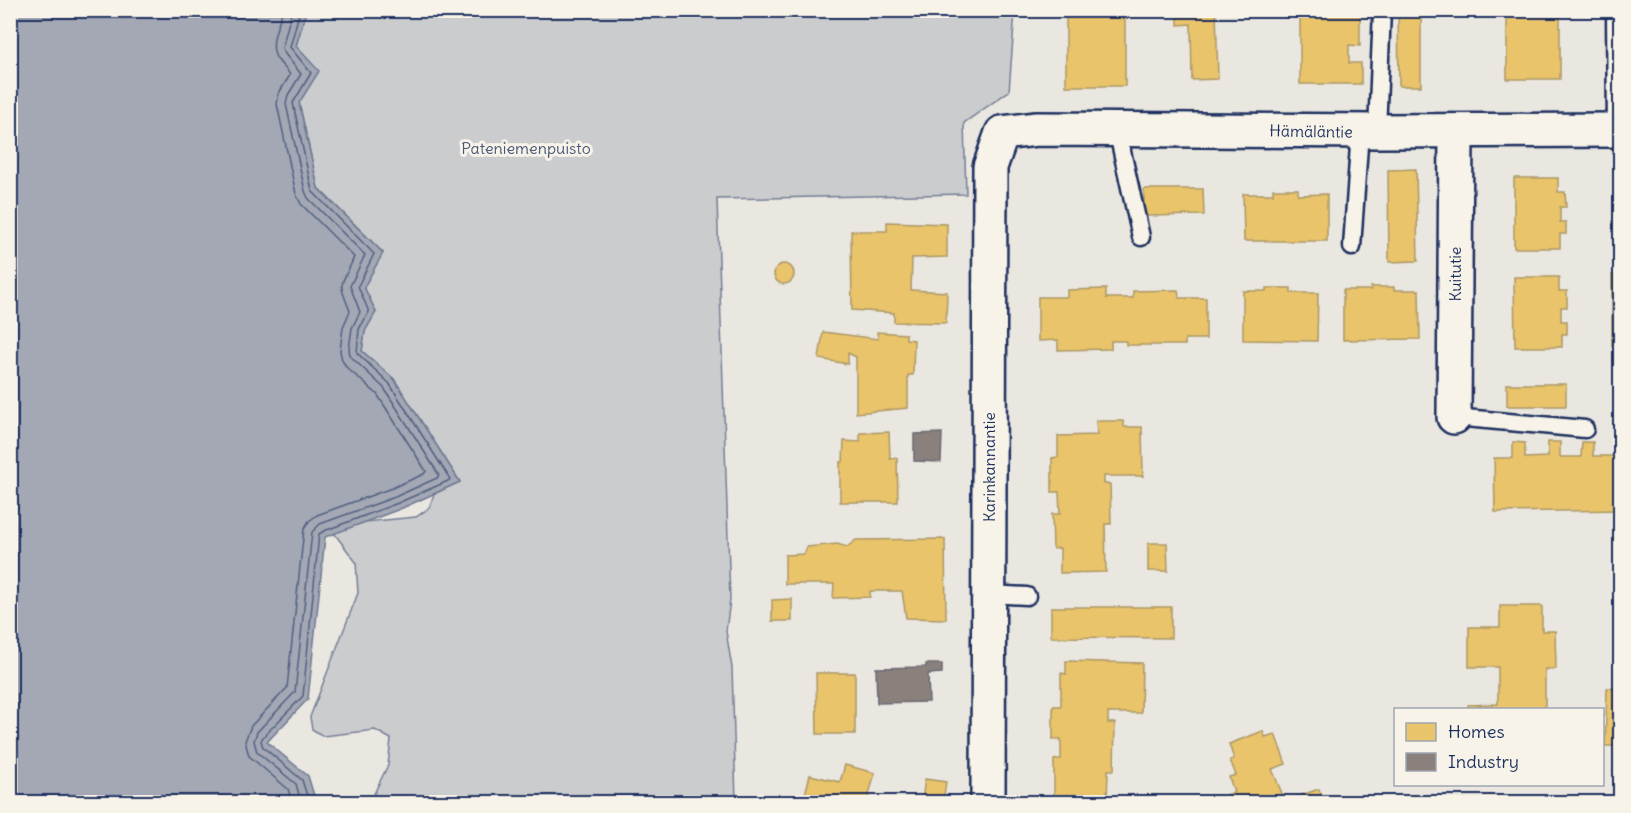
<svg xmlns="http://www.w3.org/2000/svg" width="1631" height="813" font-family="Delius,sans-serif">
<style>
.green{fill:#cbcccd;stroke:#737e96;stroke-width:1.5}
.water{fill:#a3a8b4;stroke:#6d7892;stroke-width:1.5}
.homes{fill:#e9c46a;stroke:#ab9766;stroke-width:1.5}
.industry{fill:#8a817c;stroke:#696873;stroke-width:1.5}
.lines{fill:none;stroke-linecap:round;stroke-linejoin:round}
.shore{stroke:#515f80;stroke-width:1.5}
.service-casing{stroke:#1b2f5e;stroke-width:21}
.minor-casing{stroke:#1b2f5e;stroke-width:38}
.service{stroke:#f7f3e8;stroke-width:16}
.minor{stroke:#f7f3e8;stroke-width:33}
.labels{text-anchor:middle;dominant-baseline:central;stroke-width:6;stroke-linejoin:round;paint-order:stroke}
.street-label{font-size:16px;fill:#1b2f5e;stroke:#f7f3e8}
.park-label{font-size:16px;fill:#47567a;stroke:#f7f3e8}
</style>
<rect width="100%" height="100%" fill="#eae7e0"/>
<filter id="ink" filterUnits="userSpaceOnUse"><feTurbulence type="fractalNoise" baseFrequency=".0167" numOctaves="2"/><feDisplacementMap in="SourceGraphic" scale="12" xChannelSelector="R" yChannelSelector="G"/><feConvolveMatrix kernelMatrix="1 2 1 2 8 2 1 2 1" color-interpolation-filters="sRGB"/></filter>
<g filter="url(#ink)">
<polygon class="green" points="306,11 1015,11 1009,91 964,123 966,194 717,199 730,600 726,631 732,668 736,802 370,802 388,765 391,739 375,730 323,736 312,729 310,717 358,593 356,562 334,533 365,522 416,517 429,508 434,494 460,482 394,379 362,351 365,331 376,312 364,287 383,253 318,188 299,102 296,46"/>
<polygon class="water" points="10,11 306,11 296,46 319,71 299,103 318,188 383,253 364,287 376,312 365,331 362,351 394,379 460,482 400,509 325,537 308,699 267,742 308,776 316,802 11,802"/>
<g class="homes">
<rect x="1066" y="10" width="59" height="76"/>
<polygon points="1178,10 1216,10 1218,79 1192,80 1191,24 1178,25"/>
<polygon points="1300,10 1360,11 1360,46 1349,45 1349,63 1361,63 1361,84 1300,84"/>
<polygon points="1398,10 1421,10 1421,86 1399,86"/>
<rect x="1507" y="10" width="53" height="69"/>
<polygon points="1416,169 1418,261 1389,262 1388,170"/>
<polygon points="1514,178 1558,178 1558,192 1565,192 1566,207 1560,207 1560,222 1566,222 1566,234 1560,234 1560,248 1514,248"/>
<polygon points="1144,189 1203,189 1204,215 1144,216"/>
<polygon points="1273,189 1298,189 1298,195 1327,194 1327,241 1244,241 1243,194 1273,194"/>
<polygon points="887,222 947,224 947,257 912,258 911,290 947,292 946,323 894,322 894,313 852,310 851,231 887,231"/>
<circle cx="784" cy="274" r="10"/>
<rect x="1612" y="275" width="8" height="71"/>
<polygon points="1514,277 1559,277 1559,291 1567,291 1567,307 1561,307 1561,321 1567,321 1567,334 1562,334 1562,347 1515,347"/>
<polygon points="1371,287 1394,287 1394,290 1419,290 1420,339 1343,340 1343,290 1371,290"/>
<polygon points="1266,288 1291,288 1291,293 1318,293 1317,341 1243,340 1243,291 1266,291"/>
<polygon points="1106,289 1106,298 1133,298 1133,291 1178,290 1179,298 1206,298 1206,339 1185,339 1185,345 1126,345 1126,341 1111,341 1111,349 1058,350 1058,340 1038,341 1038,297 1067,297 1067,290"/>
<polygon points="823,332 878,339 877,332 906,334 906,339 914,340 913,375 908,375 908,408 856,413 856,357 848,353 848,364 819,359"/>
<rect x="1507" y="384" width="59" height="22"/>
<polygon points="1096,421 1123,421 1124,427 1142,427 1143,476 1104,476 1104,484 1110,484 1111,524 1105,524 1106,572 1060,573 1060,548 1053,549 1052,514 1060,514 1059,492 1052,492 1052,458 1058,457 1058,436 1097,435"/>
<polygon points="889,432 890,459 897,458 898,502 840,502 840,462 843,462 844,441 860,442 860,433"/>
<polygon points="1513,442 1525,443 1525,458 1548,457 1548,442 1560,442 1560,457 1581,457 1582,442 1593,442 1593,456 1616,456 1616,442 1620,442 1620,510 1495,512 1494,458 1513,458"/>
<polygon points="945,539 946,619 906,618 902,591 870,591 870,597 833,598 834,584 785,584 785,555 804,554 807,547 837,544 847,547 856,540"/>
<polygon points="1148,543 1167,543 1168,571 1148,571"/>
<polygon points="792,599 792,621 772,621 772,600"/>
<polygon points="1500,606 1542,606 1542,631 1555,631 1556,669 1545,669 1545,708 1555,710 1468,710 1468,705 1498,704 1498,667 1469,667 1469,627 1500,627"/>
<polygon points="1051,607 1171,607 1171,638 1051,637"/>
<polygon points="1066,661 1142,663 1141,713 1108,713 1108,723 1115,723 1114,770 1108,770 1107,802 1062,802 1062,798 1054,798 1054,760 1061,759 1061,739 1053,739 1053,706 1061,706 1061,673 1066,674"/>
<polygon points="816,673 855,673 855,734 817,734"/>
<polygon points="1607,688 1620,689 1620,746 1605,746"/>
<polygon points="1263,731 1265,737 1275,734 1286,764 1272,769 1285,801 1293,798 1295,802 1230,802 1227,795 1234,792 1229,777 1236,775 1230,760 1234,759 1229,744"/>
<polygon points="845,765 875,773 867,802 803,802 810,775 840,782"/>
<polygon points="925,779 946,782 943,802 922,800"/>
<polygon points="1319,789 1324,802 1295,802 1293,798"/>
</g>
<g class="industry">
<polygon points="942,433 941,462 914,461 914,434"/>
<polygon points="926,664 942,664 942,673 928,674 929,702 877,703 876,668 926,667"/>
</g>
<g class="lines">
<g class="shore">
<path d="M283 10C278 25 268 45 277 59 281 65 287 69 290 75L279 93 277 104 296 194 301 204 354 257C342 288 336 277 350 311L343 327 340 351 342 360 347 368 377 394 426 471 424 474 392 488 317 515 309 521 304 529 287 688 251 726 245 741 249 756 288 789 292 802"/>
<polyline points="292,10 282,48 285,54 301,74 288,95 286,104 305,191 308,198 365,255 350,286 360,312 352,328 349,349 350,356 384,388 439,475 437,478 395,497 320,524 312,532 295,692 257,732 254,741 257,752 296,784 301,802"/>
<polyline points="300,10 290,47 311,73 293,103 312,191 374,254 358,286 369,312 359,329 357,353 389,383 450,479 448,481 398,503 324,531 319,534 303,696 263,737 261,741 263,747 302,780 309,802"/>
</g>
<g class="service-casing">
<g id="service">
<polyline points="1615,11 1616,130"/>
<polyline points="1117,129 1141,237"/>
<polyline points="1377,131 1382,10"/>
<polyline points="1352,247 1360,131"/>
<polyline points="1454,417 1585,429"/>
<polyline points="989,594 1027,596"/>
</g>
</g>
<g class="minor-casing">
<g id="minor">
<polyline points="1454,417 1456,131"/>
<polyline points="988,802 990,167 1002,133 1037,129 1377,131 1620,130"/>
</g>
</g>
<use href="#service" class="service"/>
<use href="#minor" class="minor"/>
</g>
</g>
<g class="labels">
<g class="street-label">
<text transform="translate(1311 131) rotate(1)">Hämäläntie</text>
<text transform="translate(1455 274) rotate(-90)">Kuitutie</text>
<text transform="translate(989 467) rotate(-90)">Karinkannantie</text>
</g>
<g class="park-label">
<text x="526" y="148">Pateniemenpuisto</text>
</g>
</g>
<rect width="1631" height="813" fill="none" stroke="#f7f3e8" stroke-width="36"/>
<rect x="18" y="18" width="1595" height="777" fill="none" stroke="#1b2f5e" stroke-width="2" filter="url(#ink)"/>
<rect x="1394" y="708" width="210" height="78" fill="#f7f3e8" stroke="#9fa5b1" stroke-width="1.5"/>
<rect x="1406" y="723" width="30" height="18" fill="#e9c46a" stroke="#9fa5b1" stroke-width="1.5"/>
<text x="1448" y="738" font-size="18" fill="#1b2f5e">Homes</text>
<rect x="1406" y="753" width="30" height="18" fill="#8a817c" stroke="#9fa5b1" stroke-width="1.5"/>
<text x="1448" y="768" font-size="18" fill="#1b2f5e">Industry</text>
</svg>
